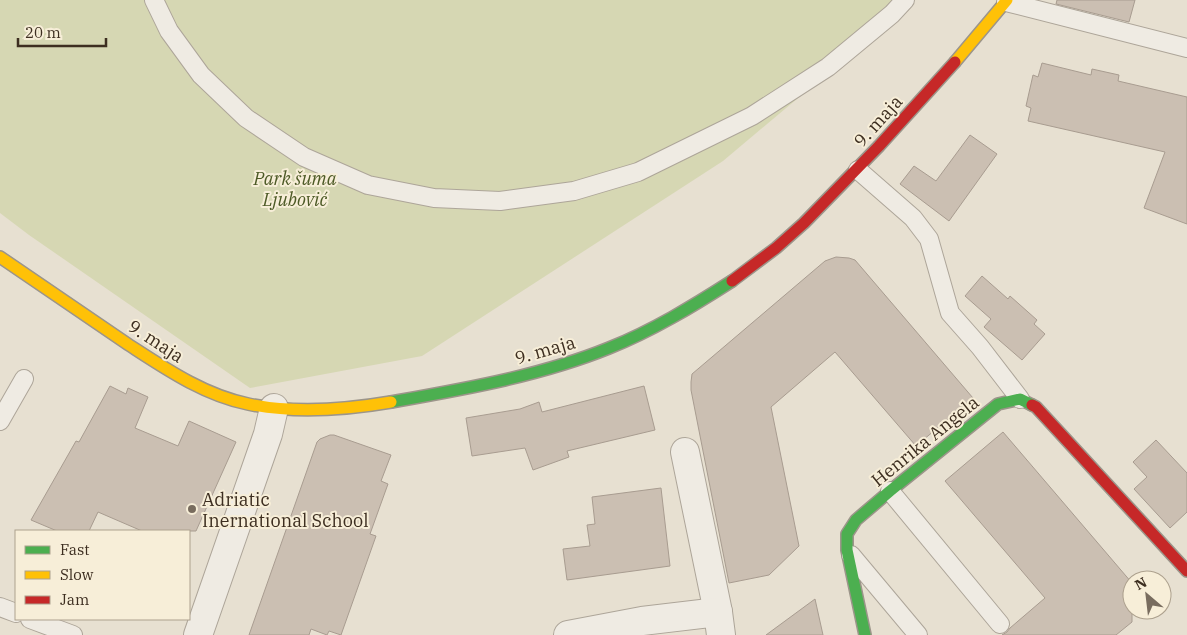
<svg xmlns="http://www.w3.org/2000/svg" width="1187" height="635" font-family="'IBM Plex Serif',serif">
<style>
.green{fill:#d6d7b3}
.building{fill:#cbbfb2;stroke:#a89c90}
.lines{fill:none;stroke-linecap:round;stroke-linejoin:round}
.lane-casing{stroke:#ada599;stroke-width:20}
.street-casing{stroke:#ada599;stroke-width:30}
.fast-casing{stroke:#9c958a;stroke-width:14}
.slow-casing{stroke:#9c958a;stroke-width:14}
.jam-casing{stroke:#9c958a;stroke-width:14}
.lane{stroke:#efebe3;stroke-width:18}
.street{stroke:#efebe3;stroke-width:28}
.fast{stroke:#4caf50;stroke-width:11}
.slow{stroke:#ffc107;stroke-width:11}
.jam{stroke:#c62828;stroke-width:11}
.poi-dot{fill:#786c5e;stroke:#f7eed8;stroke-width:2}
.labels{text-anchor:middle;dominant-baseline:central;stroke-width:4;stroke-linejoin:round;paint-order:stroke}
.street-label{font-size:18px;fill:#3d2e20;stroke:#f7eed8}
.park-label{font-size:18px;font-style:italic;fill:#4d5a26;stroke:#f7eed8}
.poi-label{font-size:18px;fill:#3d2e20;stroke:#f7eed8;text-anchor:start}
</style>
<rect width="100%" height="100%" fill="#e7e0d1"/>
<polygon class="green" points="0,0 915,0 723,161 422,356 250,388 29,235 0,213"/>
<g class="building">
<polygon points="1057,0 1135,0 1129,22 1056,4"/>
<polygon points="1042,63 1091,75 1092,69 1119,75 1118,81 1187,97 1187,224 1144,208 1165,152 1028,121 1031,108 1026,106 1033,75 1038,77"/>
<polygon points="970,135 997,154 949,221 900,184 914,166 936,181"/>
<polygon points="836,257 849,258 855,260 973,398 916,446 835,352 771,407 799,546 769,575 729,583 691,390 691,382 692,374 825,261"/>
<polygon points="982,276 1008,299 1010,296 1037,320 1034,324 1045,334 1022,360 984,327 991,319 965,296"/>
<polygon points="110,386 126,394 128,388 148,397 135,428 178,446 189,421 236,442 196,531 142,531 98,512 89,531 57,531 31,520 76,441 79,442"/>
<polygon points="644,386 655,430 567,451 569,457 533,470 525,448 472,456 466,418 520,409 539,402 542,412"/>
<polygon points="1003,432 1132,583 1132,622 1116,635 1002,635 1007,632 1010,628 1045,598 945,481"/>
<polygon points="330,435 334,435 391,455 381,481 388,484 370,534 376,536 341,635 329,631 327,635 311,629 309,635 249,635 317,442 320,439"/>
<polygon points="1156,440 1187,473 1187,512 1170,528 1134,489 1147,477 1133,462"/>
<polygon points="661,488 670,566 567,580 563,549 590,546 587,525 595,524 592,497"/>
<polygon points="815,599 823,635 766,635"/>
</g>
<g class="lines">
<g class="lane-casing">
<g id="lane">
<polyline points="154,0 169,31 201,75 246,118 304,157 368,185 434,198 500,201 574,191 638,172 752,116 828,67 892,14 905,0"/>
<polyline points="1006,2 1187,48"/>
<polyline points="858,170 913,218 929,239 950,313 980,347 1020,399"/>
<polyline points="0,421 24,379"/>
<polyline points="890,491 1000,624"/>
<polyline points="851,555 918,635"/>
<polyline points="0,607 16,613"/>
<polyline points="30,619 73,635"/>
</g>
</g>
<g class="street-casing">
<g id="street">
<polyline points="685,452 718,612"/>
<polyline points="198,635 268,434 274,408"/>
<polyline points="568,635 642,621 718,612 721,635"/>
</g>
</g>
<g class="fast-casing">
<g id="fast">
<path d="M391 402C464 389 540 376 609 348 652 331 693 306 732 281"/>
<polyline points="865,635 847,550 847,534 856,520 890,491 998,404 1020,399 1032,405"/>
</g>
</g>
<g class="slow-casing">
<g id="slow">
<polyline points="955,62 1007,0"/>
<path d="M0 257C43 286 86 316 129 345 166 369 204 395 248 404 295 414 344 410 391 402"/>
</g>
</g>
<g class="jam-casing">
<g id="jam">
<polyline points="732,281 776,248 804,223 879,146 955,62"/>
<polyline points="1032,405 1036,407 1187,571"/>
</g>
</g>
<use href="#lane" class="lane"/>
<use href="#street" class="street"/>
<use href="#fast" class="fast"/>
<use href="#slow" class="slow"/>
<use href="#jam" class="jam"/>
</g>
<circle class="poi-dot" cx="192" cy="509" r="5"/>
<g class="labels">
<g class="street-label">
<text transform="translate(878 121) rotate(-48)">9. maja</text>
<text transform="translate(156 341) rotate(33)">9. maja</text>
<text transform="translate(545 350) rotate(-16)">9. maja</text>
<text transform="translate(925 441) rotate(-39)">Henrika Angela</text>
</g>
<g class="park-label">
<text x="295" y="178">Park šuma<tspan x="295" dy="21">Ljubović</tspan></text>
</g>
<g class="poi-label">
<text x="202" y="499">Adriatic<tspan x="202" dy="21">Inernational School</tspan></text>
</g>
</g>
<rect x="15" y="530" width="175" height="90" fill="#f7eed8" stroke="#ada18e"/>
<rect x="25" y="546" width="25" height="8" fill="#4caf50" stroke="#ada18e"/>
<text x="60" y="555" font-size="15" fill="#3d2e20">Fast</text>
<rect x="25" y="571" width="25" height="8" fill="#ffc107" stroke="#ada18e"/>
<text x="60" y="580" font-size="15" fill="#3d2e20">Slow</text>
<rect x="25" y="596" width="25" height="8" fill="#c62828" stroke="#ada18e"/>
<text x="60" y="605" font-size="15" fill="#3d2e20">Jam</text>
<g transform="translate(1147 595) rotate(332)"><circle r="24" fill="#f7eed8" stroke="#ada18e"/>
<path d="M0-4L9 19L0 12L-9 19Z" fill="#786c5e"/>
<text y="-8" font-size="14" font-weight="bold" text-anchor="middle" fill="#3d2e20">N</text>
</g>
<path d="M18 38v8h88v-8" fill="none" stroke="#3d2e20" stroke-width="2.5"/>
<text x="25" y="38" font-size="15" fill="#3d2e20" stroke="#f7eed8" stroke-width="4" paint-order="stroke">20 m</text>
</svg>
